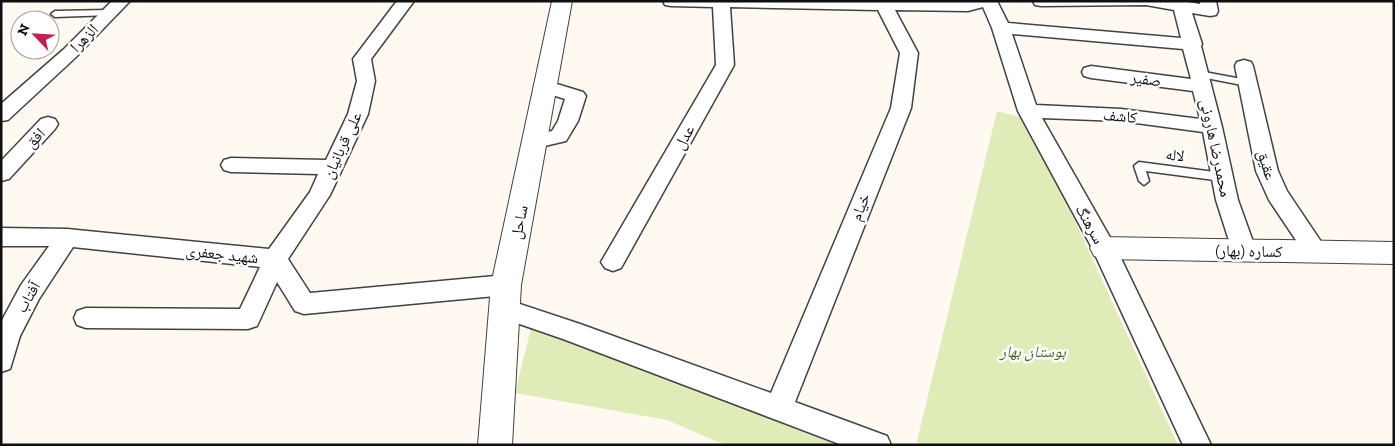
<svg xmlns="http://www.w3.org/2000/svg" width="1395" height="446" font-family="'Zilla Slab','Noto Naskh Arabic',serif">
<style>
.green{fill:#dfecb8}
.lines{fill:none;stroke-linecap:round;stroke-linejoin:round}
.service-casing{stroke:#424242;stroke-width:3}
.minor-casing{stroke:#424242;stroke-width:3}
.tertiary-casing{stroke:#424242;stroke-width:2}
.service{fill:#fff;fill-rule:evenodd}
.minor{fill:#fff;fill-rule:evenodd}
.tertiary{fill:#fff;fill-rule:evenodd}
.labels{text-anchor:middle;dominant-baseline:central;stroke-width:5;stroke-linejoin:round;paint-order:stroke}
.street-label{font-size:16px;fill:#0f0f0f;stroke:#fff}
.park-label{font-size:16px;font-style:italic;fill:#3e6a1b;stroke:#fff}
</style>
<rect width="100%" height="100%" fill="#fff9f1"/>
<g class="green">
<polygon points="997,111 1028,119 1178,445 916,445"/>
<polygon points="531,328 838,445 725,445 667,420 515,393"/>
</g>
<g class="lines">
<g class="service-casing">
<g id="service">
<polygon points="109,10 112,11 112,15 55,17 51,14 55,11"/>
<polygon points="1199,71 1247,80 1252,83 1247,86 1196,76 1196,72"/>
<polygon points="1139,162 1222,173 1227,177 1222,181 1146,171 1149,181 1144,185 1139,181 1134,166"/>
</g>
</g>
<g class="minor-casing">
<g id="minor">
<polygon points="112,1 130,1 76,57 8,120 1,121 1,104 64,49"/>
<polygon points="397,1 414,1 371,59 375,81 368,114 330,195 288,259 310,293 506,275 515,278 518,285 515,292 506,295 304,314 295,311 277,282 257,326 248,329 86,328 77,325 74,318 77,311 86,308 240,309 260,267 73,247 39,299 20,336 10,369 1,372 1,322 21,285 49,246 1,246 1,228 67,229 269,249 310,192 318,174 231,172 224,170 221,165 224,160 231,158 326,160 348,114 357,81 353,59"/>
<path d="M663 1H997L1008 23 1181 38 1174 10 1146 5 1041 6 1035 5 1033 1H1182L1200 4V1H1216L1218 11 1216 15 1210 16 1192 13 1202 44 1201 46 1222 127 1238 200 1256 250 1252 256 1244 259 1236 256 1232 250 1216 200 1203 132 1121 121 1042 118 1116 248 1211 445H1183L1092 248 1018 111 992 28 983 7 968 11 895 10 918 53 911 108 795 402 887 436 891 445H842L563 339 496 316 493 309 496 302 505 299 580 324 771 393 891 108 900 53 878 10 730 7 734 65 621 268 613 271 605 268 601 262 716 65 713 7 671 6 665 5ZM1012 34 1183 49 1191 79 1091 66 1084 68 1082 72 1084 76 1091 78 1193 91 1200 119 1121 109 1036 105Z"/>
<polygon points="1244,60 1251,62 1253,66 1278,171 1287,191 1328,252 1324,258 1316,261 1308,258 1269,200 1256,171 1235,66 1237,62"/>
<polygon points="547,81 583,92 586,96 578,121 566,141 536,148 529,146 526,141 529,136 552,131 558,121 565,99 540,91 538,87 540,83"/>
<polygon points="48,117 55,119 58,124 55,129 9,179 1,181 1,161 41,119"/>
</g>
</g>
<g class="tertiary-casing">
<g id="tertiary">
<polygon points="552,1 572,1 521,285 512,445 478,445 491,285"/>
<polygon points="1104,237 1394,242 1394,264 1104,259 1094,256 1090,248 1094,240"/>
</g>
</g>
<use href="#service" class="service"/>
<use href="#minor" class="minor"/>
<use href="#tertiary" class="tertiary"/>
</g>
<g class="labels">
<g class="street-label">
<text transform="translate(84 38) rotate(-46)">الزهرا</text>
<text transform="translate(1146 79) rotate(8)">صفیر</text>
<text transform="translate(1120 116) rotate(5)">کاشف</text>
<text transform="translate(684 137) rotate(-60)">عدل</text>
<text transform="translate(35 138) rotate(-46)">افق</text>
<text transform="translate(342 145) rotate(-65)">علی قربانیان</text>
<text transform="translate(1216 148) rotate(78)">محمدرضا هارونی</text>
<text transform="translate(1175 155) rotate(7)">لاله</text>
<text transform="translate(1267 165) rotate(73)">عقیق</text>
<text transform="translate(860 207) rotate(-68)">خیام</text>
<text transform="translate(519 222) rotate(-78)">ساحل</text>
<text transform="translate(1090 224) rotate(61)">سرهنگ</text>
<text transform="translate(1249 251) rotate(1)">کساره (بهار)</text>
<text transform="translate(222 254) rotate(6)">شهید جعفری</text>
<text transform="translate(28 297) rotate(-60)">آفتاب</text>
</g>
<g class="park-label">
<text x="1033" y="351">بوستان بهار</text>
</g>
</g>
<rect width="1395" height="446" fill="none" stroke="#0f0f0f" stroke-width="5"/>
<g transform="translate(35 35) rotate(295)"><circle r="24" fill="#ffffff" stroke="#9f9f9f"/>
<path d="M0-4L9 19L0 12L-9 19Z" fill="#c61f4d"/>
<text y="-8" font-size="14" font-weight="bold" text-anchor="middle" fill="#0f0f0f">N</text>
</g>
</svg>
